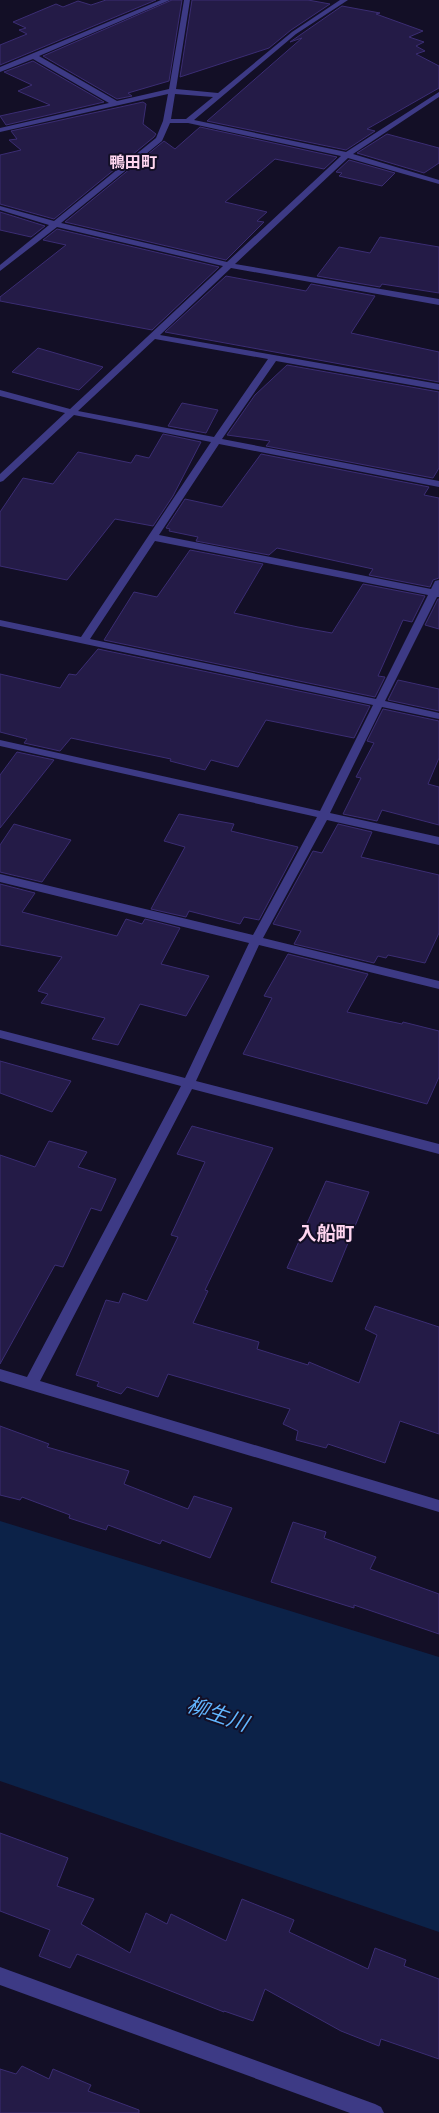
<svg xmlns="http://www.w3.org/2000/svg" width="439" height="2113" font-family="Lato,'Noto Sans JP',sans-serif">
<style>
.water{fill:#0c2248}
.building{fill:#241b47;stroke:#3b2d73}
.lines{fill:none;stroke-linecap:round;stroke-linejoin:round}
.minor{fill:#3d3a85;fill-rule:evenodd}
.labels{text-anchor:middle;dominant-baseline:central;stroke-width:4;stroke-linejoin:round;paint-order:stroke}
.far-quarter-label{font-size:16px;font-weight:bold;fill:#ffd6f0;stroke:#130f26}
.quarter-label{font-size:19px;font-weight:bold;fill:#ffd6f0;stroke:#130f26}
.near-water-label{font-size:21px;font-style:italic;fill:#62b6ff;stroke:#130f26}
</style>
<rect width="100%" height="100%" fill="#130f26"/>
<polygon class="water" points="0,1521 439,1657 439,1932 0,1781"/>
<g class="building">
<polygon points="106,0 156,0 0,65 0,45 27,34 19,30 26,28 13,22 56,4 63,7 78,1 91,5"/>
<polygon points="172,0 182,0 169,81 128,93 132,96 117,99 43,56"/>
<polygon points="192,0 308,0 330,4 291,30 269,48 180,77"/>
<polygon points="342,6 380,13 376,14 423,31 409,37 424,42 416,46 425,51 416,54 439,66 439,88 367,129 375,131 346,150 207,121 302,38 290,42"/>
<polygon points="33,61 104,102 6,125 0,116 50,105 18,91 32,85 4,72"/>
<polygon points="143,102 146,104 143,124 156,134 154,137 54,219 0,204 0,155 21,150 9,140 17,139 11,131"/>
<polygon points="200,127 337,157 324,169 275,159 225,202 267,212 257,221 264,222 226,260 65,222 164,141 175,149"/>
<polygon points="387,134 439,148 439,163 424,173 357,153"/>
<polygon points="349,160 395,173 382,186 339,176 342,173 336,172"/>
<polygon points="0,212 45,226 31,237 0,230"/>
<polygon points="57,229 219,267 152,330 0,301 0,297 66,245 43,240"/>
<polygon points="380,237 439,247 439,293 382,284 380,287 317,276 339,247 370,253"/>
<polygon points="226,276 306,291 311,284 375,296 351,333 439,352 439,382 165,332"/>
<polygon points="38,348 103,367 79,390 12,372"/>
<polygon points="287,365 439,392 439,468 433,478 266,446 270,441 227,435 255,395"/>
<polygon points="182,403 218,410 206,433 168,426"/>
<polygon points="163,434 201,442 173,496 153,526 115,519 67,580 0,566 0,512 23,478 53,484 78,452 131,463 136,455 149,458"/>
<polygon points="261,454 429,487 424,495 439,498 439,578 433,580 430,587 369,575 373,569 277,548 269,555 196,541 198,537 169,531 170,529 166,528 185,499 222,507"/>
<polygon points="190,550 263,564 234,613 298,627 332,633 363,584 425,596 412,622 403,620 378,676 385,677 375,697 104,640 134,592 157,597"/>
<polygon points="438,599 439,599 439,629 425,625"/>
<polygon points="98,649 370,706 354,738 266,720 238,767 211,760 205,770 170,761 171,759 71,738 60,751 24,743 27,739 0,732 0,674 60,688 69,674 76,675"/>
<polygon points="398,680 439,689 439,711 388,700"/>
<polygon points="383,709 439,721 439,758 428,784 439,787 439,825 382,810 377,821 343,814 361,778 356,777 374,743 367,741"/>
<polygon points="17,752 54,760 0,828 0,775"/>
<polygon points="179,814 234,824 231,831 298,847 259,920 244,917 240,924 189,911 186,917 151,909 185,847 164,841"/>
<polygon points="14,824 71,840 42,882 0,872 0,845"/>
<polygon points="338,824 372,832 361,857 439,875 439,933 425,963 388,955 386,958 378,956 374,963 294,944 301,931 273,924 313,851 322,853"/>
<polygon points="0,884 35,893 22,912 117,936 126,919 142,924 145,919 180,928 161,964 209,976 186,1016 140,1004 118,1045 92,1039 105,1018 41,1003 48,994 38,991 62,957 0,945"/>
<polygon points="288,954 368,974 347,1012 402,1024 403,1022 439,1031 439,1077 427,1104 243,1054 272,998 264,996"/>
<polygon points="0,1061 71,1081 52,1112 0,1093"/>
<polygon points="192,1126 273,1148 205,1290 208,1291 193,1323 259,1342 257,1349 308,1365 309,1362 359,1383 377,1335 365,1329 375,1306 439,1327 439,1434 400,1421 385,1463 328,1444 326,1448 296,1440 298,1431 283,1424 290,1409 168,1374 158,1397 127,1387 121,1394 97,1386 99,1382 76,1375 106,1300 119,1303 123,1293 147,1301 178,1237 171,1235 205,1162 177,1154"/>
<polygon points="49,1141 87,1152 78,1167 116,1179 101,1211 91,1208 63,1267 55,1265 0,1364 0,1155 35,1167"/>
<polygon points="326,1181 369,1192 332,1282 287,1268"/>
<polygon points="0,1426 49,1444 47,1447 129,1471 124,1484 188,1509 194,1496 232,1508 210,1558 162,1540 160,1544 108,1525 106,1530 69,1518 70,1515 22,1497 20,1500 0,1495"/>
<polygon points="293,1522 326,1532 324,1538 376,1557 370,1569 439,1594 439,1634 354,1605 354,1608 271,1582"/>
<polygon points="0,1833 68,1858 57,1886 94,1899 81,1924 130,1953 146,1913 167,1924 171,1914 226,1941 242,1899 294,1920 289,1932 368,1969 375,1948 406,1960 404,1966 439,1979 439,2059 381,2039 379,2046 341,2031 265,1989 253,2021 224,2011 224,2012 77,1954 70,1968 39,1956 50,1930 0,1911"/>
<polygon points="22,2066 49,2079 53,2069 91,2085 88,2091 139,2110 139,2113 0,2113 0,2069 16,2074"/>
</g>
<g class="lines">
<g class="minor">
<path d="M161 0H170L39 56 117 101 169 89 184 0H190L176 89 218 93 292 32 340 0H348L296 34 194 120 346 152 439 92V97L353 154 439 180V184L348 158 235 264 439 299V305L231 268 160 335 439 384V390L276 361 222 439 439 481V487L219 444 159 535 431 589 435 581 439 580V597H437L385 701 439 713V719L382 707 330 813 439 837V845L327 820 263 938 439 981V989L259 945 196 1081 439 1144V1154L192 1089 40 1381 439 1500V1512L0 1381V1369L27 1377 181 1086 0 1038V1030L185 1078 249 943 0 882V874L253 935 317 817 0 746V740L320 811 373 705 0 626V620L81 637 211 442 74 415 3 481 0 482V474L65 413 0 396V390L70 409 223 266 57 227 0 271V265L49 225 0 210V206L54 221 156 138 163 121 168 94 0 132V128L109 103 33 59 0 72V67ZM175 94 213 97 186 119H171ZM170 123H188L341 156 227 262 61 223 162 141ZM155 339 268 359 214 437 78 411ZM155 541 428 595 376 699 90 639Z"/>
<polygon points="0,1967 375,2104 381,2107 384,2113 350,2113 0,1985"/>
</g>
</g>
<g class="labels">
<g class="far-quarter-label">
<text x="133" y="161">鴨田町</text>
</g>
<g class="quarter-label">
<text x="326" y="1232">入船町</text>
</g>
<g class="near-water-label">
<text transform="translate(218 1713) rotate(19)">柳生川</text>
</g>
</g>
</svg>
